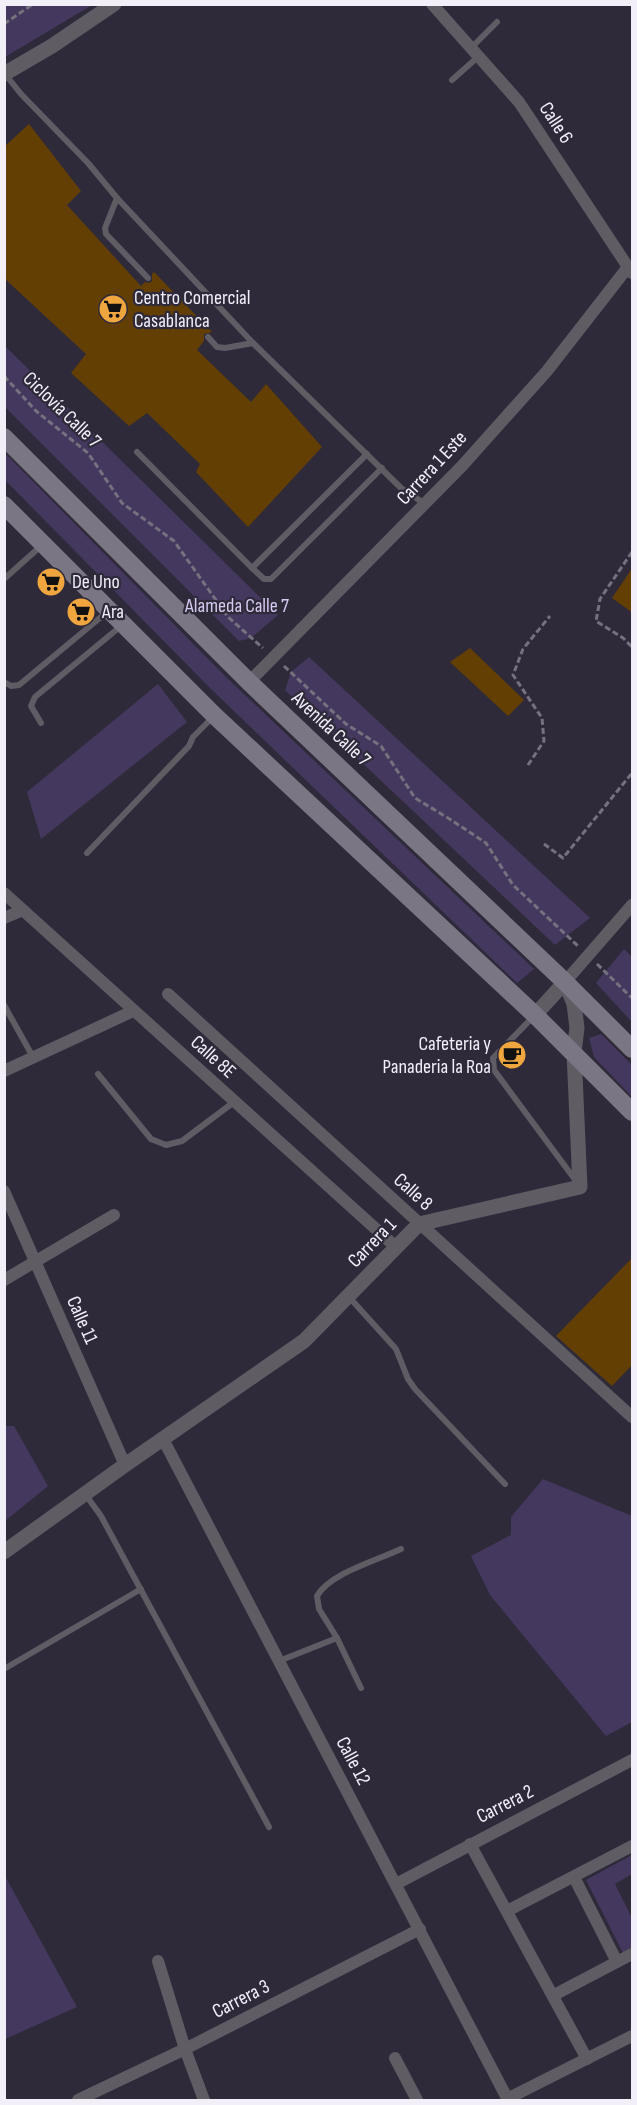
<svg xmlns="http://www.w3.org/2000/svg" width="637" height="2105" font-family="'Sofia Sans Condensed',sans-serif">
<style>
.green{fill:#45385f}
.building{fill:#633f04}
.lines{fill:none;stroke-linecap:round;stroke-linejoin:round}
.path{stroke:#76717e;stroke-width:3;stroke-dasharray:6 3;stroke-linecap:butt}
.service{stroke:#5f5c64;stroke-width:6}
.minor{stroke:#5f5c64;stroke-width:12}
.tertiary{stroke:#5f5c64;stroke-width:15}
.secondary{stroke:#7a7683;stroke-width:18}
.labels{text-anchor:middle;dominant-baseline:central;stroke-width:4.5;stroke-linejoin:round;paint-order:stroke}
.street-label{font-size:20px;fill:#f2eff9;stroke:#2f2a39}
.poi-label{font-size:20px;fill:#f2eff9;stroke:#2f2a39;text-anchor:start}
.park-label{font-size:20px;fill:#d6caf1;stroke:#2f2a39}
</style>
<rect width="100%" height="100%" fill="#2f2a39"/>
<g class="green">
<polygon points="5,4 92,4 92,5 5,57"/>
<polygon points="4,346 5,346 278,615 251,638 239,641 5,407"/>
<polygon points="5,453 225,676 534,969 517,983 211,689 5,480"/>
<polygon points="309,657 590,918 555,945 285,690 291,672"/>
<polygon points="158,684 187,722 41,839 27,792"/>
<polygon points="624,949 632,957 632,1022 596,983"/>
<polygon points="601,1034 632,1065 632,1097 594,1057 589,1038"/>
<polygon points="5,1426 14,1426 48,1486 5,1521"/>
<polygon points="543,1479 632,1516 632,1722 606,1736 490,1595 471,1556 511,1535 511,1517"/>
<polygon points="632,1855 632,1874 615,1884 632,1918 632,1947 623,1953 586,1880"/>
<polygon points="5,1876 77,2007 5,2039 4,2039"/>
</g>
<g class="building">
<polygon points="29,124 81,191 67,205 141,286 145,282 149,283 152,281 152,274 154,272 212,332 204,334 204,341 197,350 251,402 266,384 322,447 248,527 196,472 200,464 147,413 129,426 71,373 86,354 4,278 4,147"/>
<polygon points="633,567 633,613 612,598"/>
<polygon points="470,648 524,700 508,716 450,662"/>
<polygon points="633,1257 633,1364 612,1386 556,1336"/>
</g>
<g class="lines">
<g class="path">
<polyline points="4,24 33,4"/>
<polyline points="4,376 36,411 88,453 122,503 174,541 228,617 263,648"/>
<polyline points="632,552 600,599 596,621 623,638 632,647"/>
<polyline points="284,666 346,724 381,746 415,798 448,818 486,843 513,885 579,947"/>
<polyline points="528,765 544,741 542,718 513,675 523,649 550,616"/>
<polyline points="544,844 563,858 632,773"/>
<polyline points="597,964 632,998"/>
</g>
<g class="service">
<polyline points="471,48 497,22"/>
<polyline points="5,74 21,94 88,163 117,198 253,343 401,488 425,504"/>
<polyline points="452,80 479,56"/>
<polyline points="117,198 105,228 106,234 148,278"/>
<polyline points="208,337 217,347 225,348 253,343"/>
<polyline points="137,452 252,568"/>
<polyline points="367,454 252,568 264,579 271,579 382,468"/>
<polyline points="4,579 42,545"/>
<polyline points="4,682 11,686 19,685 107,612"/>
<polyline points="41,723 31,706 35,697 121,626"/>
<polyline points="87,853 189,746 193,737 214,716"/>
<polyline points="4,1005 33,1057"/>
<polyline points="533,1017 493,1058 494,1070 576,1181"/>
<polyline points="98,1074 151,1139 166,1145 182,1141 234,1102"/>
<polyline points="349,1297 396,1349 408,1379 415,1389 505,1484"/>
<polyline points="85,1494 101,1516 269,1827"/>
<polyline points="279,1661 337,1638"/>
<polyline points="4,1669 141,1589"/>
<path d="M361 1688 337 1638 319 1609 317 1596C330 1573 378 1560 401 1549"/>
</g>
<g class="minor">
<polyline points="432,4 519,102 632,273"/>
<polyline points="249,682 462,466 547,371 628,267"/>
<polyline points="4,893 397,1248"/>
<polyline points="4,918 23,910"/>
<polyline points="565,982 632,905"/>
<polyline points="168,994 632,1417"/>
<polyline points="4,1071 133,1011"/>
<polyline points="4,1191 125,1465"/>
<polyline points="4,1280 114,1215"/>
<polyline points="163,1439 508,2100"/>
<polyline points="470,1844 587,2059"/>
<polyline points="574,1877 617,1962"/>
<polyline points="396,1884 632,1760"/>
<polyline points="507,1911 632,1846"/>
<polyline points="158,1961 185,2049 204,2100"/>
<polyline points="554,1995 632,1954"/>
<polyline points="395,2058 417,2100"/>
<polyline points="507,2099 632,2036"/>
<polyline points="78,2100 185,2049 420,1929"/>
</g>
<g class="tertiary">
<polyline points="4,74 52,46 114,4"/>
<polyline points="4,1552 125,1465 304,1341 419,1224 580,1187 574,1052 577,1028 574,1004 565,982 535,1015"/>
</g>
<g class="secondary">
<polyline points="4,437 249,682 565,982 632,1049"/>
<polyline points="4,505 214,715 535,1015 632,1112"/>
</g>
</g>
<defs>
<g id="supermarket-disc" transform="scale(1.5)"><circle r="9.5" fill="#f0a63f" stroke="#2f2a39"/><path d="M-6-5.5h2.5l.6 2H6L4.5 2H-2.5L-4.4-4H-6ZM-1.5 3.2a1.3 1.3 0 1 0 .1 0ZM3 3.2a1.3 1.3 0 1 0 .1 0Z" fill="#111"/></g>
<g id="cafe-disc" transform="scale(1.5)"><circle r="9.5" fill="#f0a63f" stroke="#2f2a39"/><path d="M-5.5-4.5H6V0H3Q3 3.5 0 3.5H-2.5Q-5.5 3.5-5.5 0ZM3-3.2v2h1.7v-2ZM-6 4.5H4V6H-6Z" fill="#111"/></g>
</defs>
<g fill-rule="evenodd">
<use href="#supermarket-disc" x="113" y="309"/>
<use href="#supermarket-disc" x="51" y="582"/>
<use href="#supermarket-disc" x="81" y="612"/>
<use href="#cafe-disc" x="512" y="1055"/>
</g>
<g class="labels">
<g class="street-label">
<text transform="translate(556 123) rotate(57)">Calle 6</text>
<text transform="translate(62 410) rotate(44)">Ciclovía Calle 7</text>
<text transform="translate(432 468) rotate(-47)">Carrera 1 Este</text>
<text transform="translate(331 729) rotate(43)">Avenida Calle 7</text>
<text transform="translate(213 1057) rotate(42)">Calle 8E</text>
<text transform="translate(413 1192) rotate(42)">Calle 8</text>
<text transform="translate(372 1243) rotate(-46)">Carrera 1</text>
<text transform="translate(82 1320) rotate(66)">Calle 11</text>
<text transform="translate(353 1761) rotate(62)">Calle 12</text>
<text transform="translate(505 1804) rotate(-27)">Carrera 2</text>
<text transform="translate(241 1999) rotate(-27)">Carrera 3</text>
</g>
<g class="poi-label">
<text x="134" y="298">Centro Comercial<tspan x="134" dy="23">Casablanca</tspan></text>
<text x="72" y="582">De Uno</text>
<text x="102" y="612">Ara</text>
<text x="491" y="1044" text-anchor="end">Cafeteria y<tspan x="491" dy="23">Panaderia la Roa</tspan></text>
</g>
<g class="park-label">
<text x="237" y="606">Alameda Calle 7</text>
</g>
</g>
<rect width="637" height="2105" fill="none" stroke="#f2eff9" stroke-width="12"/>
</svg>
